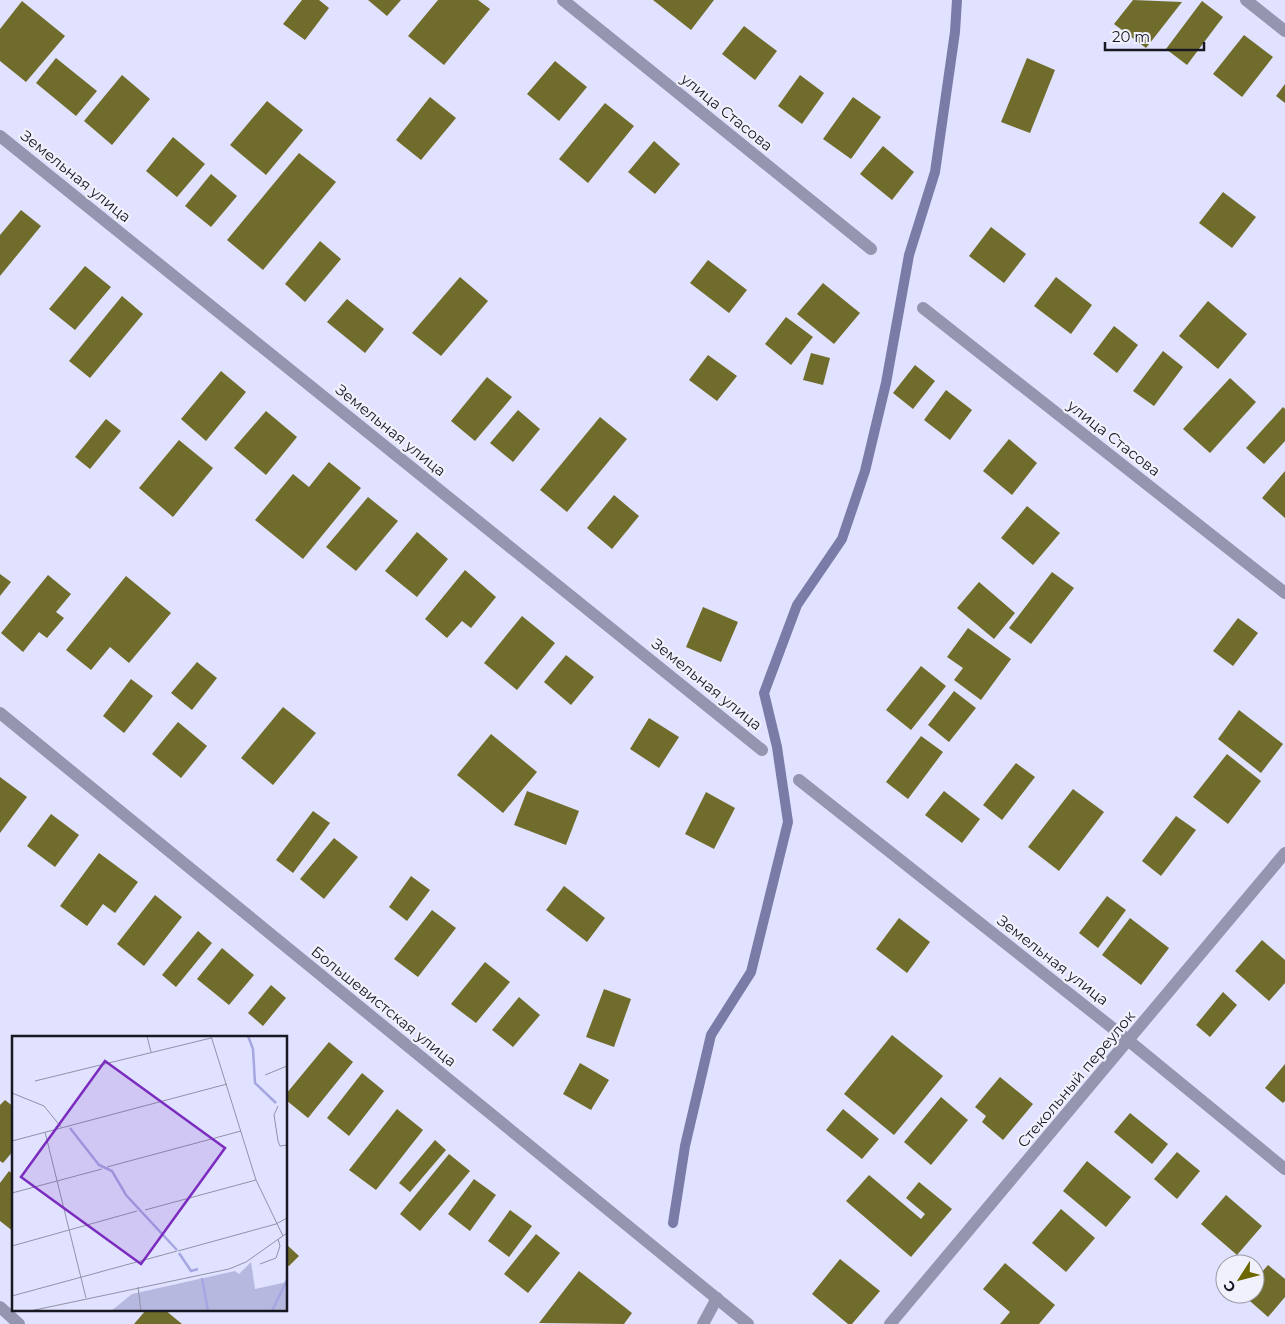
<svg xmlns="http://www.w3.org/2000/svg" width="1285" height="1324" font-family="Montserrat,sans-serif">
<style>
.lines{fill:none;stroke-linecap:round;stroke-linejoin:round}
.stream{stroke:#7b7ba8;stroke-width:10}
.building{fill:#706c2b}
.lane{stroke:#9495af;stroke-width:12}
.street{stroke:#9495af;stroke-width:12}
.labels{text-anchor:middle;dominant-baseline:central;stroke-width:4.5;stroke-linejoin:round;paint-order:stroke}
.street-label{font-size:15px;fill:#181822;stroke:#f0f1fc}
.inset-river{fill:none;stroke:#a6a6e2;stroke-width:2.5}
.inset-road{fill:none;stroke:#9191a7;stroke-width:1}
.view{fill:#7b2cbf;fill-opacity:0.15;stroke:#7b2cbf;stroke-width:2.5}
.inset-edge{fill:none;stroke:#181822;stroke-width:2.5}
</style>
<rect width="100%" height="100%" fill="#e1e2ff"/>
<g class="lines">
<polyline class="stream" points="673,1223 685,1146 711,1035 751,972 788,822 777,747 764,693 797,605 842,539 865,471 886,383 909,255 935,172 955,32 957,0"/>
</g>
<g class="building">
<polygon points="302,0 319,0 329,8 305,40 283,24"/>
<polygon points="368,0 401,0 387,16"/>
<polygon points="438,0 478,0 490,9 444,65 408,36"/>
<polygon points="653,0 714,0 691,30"/>
<polygon points="1133,0 1182,2 1146,48 1114,24"/>
<polygon points="22,1 65,36 26,82 0,61 0,29"/>
<polygon points="1202,1 1223,17 1187,65 1166,49"/>
<polygon points="744,26 777,51 755,80 722,54"/>
<polygon points="1244,35 1273,57 1242,97 1213,74"/>
<polygon points="56,58 97,91 76,116 36,83"/>
<polygon points="1027,58 1055,70 1030,133 1001,122"/>
<polygon points="555,61 587,87 559,121 527,94"/>
<polygon points="122,75 150,99 112,145 84,121"/>
<polygon points="800,75 824,93 802,124 778,106"/>
<polygon points="1285,84 1285,103 1276,96"/>
<polygon points="430,97 456,118 421,160 396,140"/>
<polygon points="853,97 881,117 851,159 823,139"/>
<polygon points="267,101 303,130 266,175 230,145"/>
<polygon points="605,103 634,126 588,183 559,159"/>
<polygon points="173,137 205,164 177,197 146,171"/>
<polygon points="654,141 680,164 655,194 628,172"/>
<polygon points="883,146 914,172 892,200 860,174"/>
<polygon points="299,153 336,182 263,270 227,240"/>
<polygon points="211,174 237,196 211,227 185,206"/>
<polygon points="1223,192 1256,217 1232,248 1199,223"/>
<polygon points="21,210 41,226 0,276 0,235"/>
<polygon points="991,227 1026,254 1004,283 969,256"/>
<polygon points="320,241 341,259 305,302 285,284"/>
<polygon points="708,260 747,290 729,313 690,283"/>
<polygon points="85,266 111,287 75,330 49,309"/>
<polygon points="460,277 488,301 441,356 412,333"/>
<polygon points="1056,277 1092,305 1071,334 1034,306"/>
<polygon points="823,283 860,313 834,344 797,314"/>
<polygon points="122,296 143,314 90,378 69,361"/>
<polygon points="347,299 384,329 365,353 327,322"/>
<polygon points="1208,301 1247,334 1218,369 1179,336"/>
<polygon points="786,317 813,337 791,365 765,344"/>
<polygon points="1114,326 1138,345 1117,373 1093,354"/>
<polygon points="1163,351 1183,367 1154,406 1133,391"/>
<polygon points="811,353 830,358 823,385 803,380"/>
<polygon points="708,355 737,376 717,401 689,380"/>
<polygon points="915,365 935,381 913,409 893,393"/>
<polygon points="221,371 246,392 206,441 181,419"/>
<polygon points="487,377 512,397 475,441 451,421"/>
<polygon points="1230,378 1256,402 1210,453 1183,429"/>
<polygon points="946,390 972,410 950,440 924,420"/>
<polygon points="1283,407 1285,409 1285,441 1264,464 1246,448"/>
<polygon points="518,410 540,429 513,462 490,443"/>
<polygon points="266,411 297,437 266,475 234,448"/>
<polygon points="600,417 627,439 567,512 540,490"/>
<polygon points="106,419 121,431 90,469 75,457"/>
<polygon points="1009,439 1037,463 1012,495 983,471"/>
<polygon points="179,440 213,468 173,517 139,488"/>
<polygon points="329,462 361,488 303,559 255,520 293,474 309,487"/>
<polygon points="1285,471 1285,518 1262,498"/>
<polygon points="614,495 639,516 612,549 587,528"/>
<polygon points="368,497 398,521 356,571 326,547"/>
<polygon points="1027,506 1060,533 1033,565 1001,538"/>
<polygon points="417,532 448,559 417,597 385,571"/>
<polygon points="465,570 496,597 471,628 462,621 447,638 425,619"/>
<polygon points="1052,572 1074,588 1031,644 1009,628"/>
<polygon points="0,574 11,582 0,596"/>
<polygon points="48,575 71,594 56,612 64,618 47,638 39,632 23,652 1,633"/>
<polygon points="126,576 171,613 129,663 110,647 91,670 66,650"/>
<polygon points="979,582 1015,613 994,639 957,608"/>
<polygon points="703,607 738,622 721,662 686,647"/>
<polygon points="522,616 555,643 517,690 484,663"/>
<polygon points="1238,618 1258,633 1233,666 1213,651"/>
<polygon points="968,628 1011,659 981,700 954,680 963,668 947,657"/>
<polygon points="566,655 594,677 571,705 544,682"/>
<polygon points="197,662 217,678 192,710 171,693"/>
<polygon points="921,666 946,686 911,730 886,710"/>
<polygon points="131,679 153,696 124,733 103,716"/>
<polygon points="954,691 976,708 949,742 928,725"/>
<polygon points="283,707 316,733 273,785 241,758"/>
<polygon points="1239,710 1283,744 1261,773 1218,739"/>
<polygon points="649,718 679,737 659,768 630,749"/>
<polygon points="178,722 207,746 181,778 152,754"/>
<polygon points="491,734 537,772 503,813 457,775"/>
<polygon points="921,736 943,752 908,799 886,782"/>
<polygon points="1227,754 1261,781 1228,824 1193,797"/>
<polygon points="1016,763 1035,777 1002,820 983,805"/>
<polygon points="0,777 27,797 0,833"/>
<polygon points="1073,789 1104,812 1059,871 1028,847"/>
<polygon points="527,791 579,811 566,845 514,825"/>
<polygon points="944,791 980,819 962,843 925,815"/>
<polygon points="706,792 735,808 714,849 685,834"/>
<polygon points="313,811 330,823 293,873 276,860"/>
<polygon points="51,814 79,835 55,867 27,846"/>
<polygon points="1176,816 1196,830 1161,876 1142,861"/>
<polygon points="334,838 358,857 324,899 300,879"/>
<polygon points="99,853 138,882 115,913 103,904 87,926 60,906"/>
<polygon points="411,876 430,890 407,921 389,907"/>
<polygon points="564,886 605,918 587,942 546,910"/>
<polygon points="155,895 182,917 144,966 117,944"/>
<polygon points="1107,896 1126,910 1098,948 1079,933"/>
<polygon points="432,910 456,928 418,977 394,959"/>
<polygon points="899,918 930,942 907,973 876,949"/>
<polygon points="1130,918 1169,948 1141,985 1102,955"/>
<polygon points="198,931 212,943 176,987 162,975"/>
<polygon points="1262,940 1285,960 1285,983 1269,1001 1235,971"/>
<polygon points="222,948 254,975 229,1005 197,979"/>
<polygon points="485,962 510,982 476,1023 451,1004"/>
<polygon points="271,985 286,998 263,1026 248,1013"/>
<polygon points="604,989 631,999 614,1047 586,1037"/>
<polygon points="1223,992 1237,1005 1210,1037 1196,1025"/>
<polygon points="519,997 540,1015 513,1047 492,1030"/>
<polygon points="892,1035 943,1076 894,1135 844,1094"/>
<polygon points="329,1042 353,1062 308,1118 286,1100 286,1094"/>
<polygon points="580,1063 609,1080 591,1110 563,1094"/>
<polygon points="1285,1064 1285,1101 1283,1103 1265,1088"/>
<polygon points="362,1073 384,1091 349,1136 327,1118"/>
<polygon points="1000,1077 1033,1104 1003,1140 982,1122 986,1116 975,1107"/>
<polygon points="941,1097 968,1120 931,1165 904,1142"/>
<polygon points="5,1100 14,1107 14,1150 3,1163 0,1161 0,1105"/>
<polygon points="397,1109 423,1130 376,1190 349,1170"/>
<polygon points="843,1109 879,1139 862,1159 826,1130"/>
<polygon points="1130,1113 1168,1144 1152,1164 1114,1132"/>
<polygon points="435,1140 446,1150 410,1192 399,1183"/>
<polygon points="1177,1152 1200,1171 1177,1199 1154,1179"/>
<polygon points="449,1154 470,1171 420,1231 400,1214"/>
<polygon points="1087,1161 1131,1197 1106,1227 1063,1191"/>
<polygon points="9,1171 14,1175 14,1232 0,1221 0,1183"/>
<polygon points="869,1175 921,1219 925,1214 906,1198 919,1182 952,1209 911,1257 846,1201"/>
<polygon points="474,1179 496,1195 470,1231 448,1214"/>
<polygon points="1226,1195 1262,1226 1237,1255 1201,1224"/>
<polygon points="1061,1209 1095,1238 1066,1272 1032,1243"/>
<polygon points="510,1210 532,1226 509,1257 488,1241"/>
<polygon points="536,1234 560,1253 528,1293 504,1274"/>
<polygon points="286,1244 299,1256 289,1266 286,1264"/>
<polygon points="840,1259 880,1291 852,1324 848,1324 812,1294"/>
<polygon points="1005,1263 1055,1305 1039,1324 1000,1324 1010,1312 983,1289"/>
<polygon points="1268,1265 1285,1279 1285,1297 1268,1317 1242,1294 1255,1294 1255,1280"/>
<polygon points="579,1271 632,1313 624,1324 539,1323"/>
<polygon points="146,1310 165,1310 182,1324 134,1324"/>
</g>
<g class="lines">
<polyline class="lane" points="703,1324 717,1298"/>
<g class="street">
<polyline points="563,0 871,249"/>
<polyline points="1246,0 1285,31"/>
<polyline points="0,136 762,750"/>
<polyline points="923,308 1285,593"/>
<polyline points="0,713 748,1324"/>
<polyline points="799,780 1129,1041 1285,1169"/>
<polyline points="0,1307 19,1324"/>
<polyline points="890,1324 1285,853"/>
</g>
</g>
<g class="labels">
<g class="street-label">
<text transform="translate(727 112) rotate(39)">улица Стасова</text>
<text transform="translate(76 176) rotate(39)">Земельная улица</text>
<text transform="translate(391 430) rotate(39)">Земельная улица</text>
<text transform="translate(1114 438) rotate(38)">улица Стасова</text>
<text transform="translate(707 684) rotate(39)">Земельная улица</text>
<text transform="translate(1053 960) rotate(38)">Земельная улица</text>
<text transform="translate(384 1006) rotate(39)">Большевистская улица</text>
<text transform="translate(1076 1079) rotate(-50)">Стекольный переулок</text>
</g>
</g>
<g transform="translate(12 1036)">
<rect width="275" height="275" fill="#e1e2ff"/>
<path d="M239 226 243 253 275 246V275H99L120 258 223 235 227 238Z" fill="#b7b8e0"/>
<path class="inset-river" d="M236 0 241 13 243 47 264 67M58 92 87 129 100 135 114 159 165 214M167 217 179 235 186 233M190 242 196 275M260 275 275 244"/>
<path class="inset-road" d="M135 0 139 16M199 0 244 144 271 200M253 39 275 30M23 45 199 2M0 57 32 70 49 91M266 70 262 79 266 105 268 110 275 109M33 96 74 262M0 105 215 48M95 131 229 95M0 157 90 133M133 174 244 144M0 210 125 175M166 215 264 188 275 182M248 228 264 222 268 210 266 203M126 251 129 275M0 260 165 215M18 275 217 233 234 226 275 197"/>
<path class="view" d="M93 25 213 112 129 228 9 141Z"/>
<rect width="275" height="275" class="inset-edge"/>
</g>
<g transform="translate(1240 1279) rotate(234)"><circle r="24" fill="#f0f1fc" stroke="#9a9aa5"/>
<path d="M0-4L9 19L0 12L-9 19Z" fill="#6d6700"/>
<text y="-8" font-size="14" font-weight="bold" text-anchor="middle" fill="#181822">С</text>
</g>
<path d="M1105 42v8h99v-8" fill="none" stroke="#181822" stroke-width="2.5"/>
<text x="1112" y="42" font-size="15" fill="#181822" stroke="#f0f1fc" stroke-width="4" paint-order="stroke">20 m</text>
</svg>
